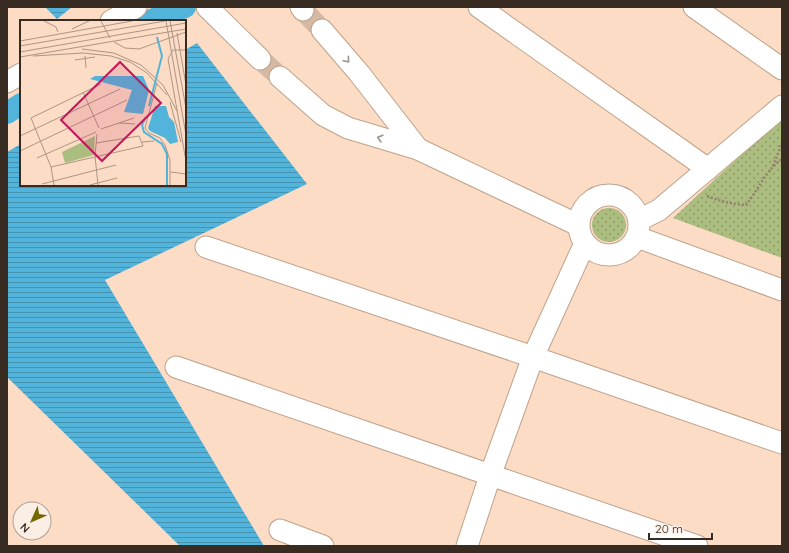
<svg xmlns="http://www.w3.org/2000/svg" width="789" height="553" font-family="Quicksand,sans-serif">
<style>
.grass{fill:url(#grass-dots)}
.water{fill:url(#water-rules)}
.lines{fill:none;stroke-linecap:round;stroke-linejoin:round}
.canal{stroke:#53b4db;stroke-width:22}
.minor-tunnel{stroke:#d5b9a4;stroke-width:21;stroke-dasharray:21 10;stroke-linecap:butt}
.minor-casing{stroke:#bfa28b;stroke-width:23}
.path{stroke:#947e6f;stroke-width:2.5;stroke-dasharray:2 2;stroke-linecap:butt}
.minor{stroke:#fff;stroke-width:21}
.oneway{stroke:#9b9590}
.inset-river{fill:none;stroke:#53b4db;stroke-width:2}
.inset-road{fill:none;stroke:#ad9584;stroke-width:1}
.view{fill:#c2185b;fill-opacity:0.15;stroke:#c2185b;stroke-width:2}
.inset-edge{fill:none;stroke:#372b22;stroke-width:2}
</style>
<defs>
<pattern id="grass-dots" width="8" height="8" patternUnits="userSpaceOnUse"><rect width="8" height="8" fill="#acbd80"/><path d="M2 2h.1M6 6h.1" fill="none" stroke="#8d9a68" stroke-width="1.8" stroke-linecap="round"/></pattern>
<pattern id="water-rules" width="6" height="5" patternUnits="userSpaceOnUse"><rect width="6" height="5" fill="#53b4db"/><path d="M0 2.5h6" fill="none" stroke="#4693b1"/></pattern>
</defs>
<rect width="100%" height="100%" fill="#fcdcc5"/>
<g class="grass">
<polygon points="782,117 782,258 673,218"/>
<circle cx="609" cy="225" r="17"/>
</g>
<g class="water">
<polygon points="45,7 72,7 57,19"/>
<polygon points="197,43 307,184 105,280 264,546 180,546 7,377 7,152 21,144 21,185 185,185 185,50"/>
</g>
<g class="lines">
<g class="canal">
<polyline points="149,21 185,7"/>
<polyline points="7,113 21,104"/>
</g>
<g class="minor-tunnel">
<polyline points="303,10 322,30"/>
<polyline points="260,59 280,77"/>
</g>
<g class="minor-casing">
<g id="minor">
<polyline points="207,7 260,59"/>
<polyline points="301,7 303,10"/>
<polyline points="479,7 708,169"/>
<polyline points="694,7 782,69"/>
<polyline points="111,21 136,7"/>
<polyline points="322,30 359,73 418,149"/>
<polyline points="280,77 323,115 348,128 418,149 578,225"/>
<polyline points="7,82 21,74"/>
<circle cx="609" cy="225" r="30"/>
<polyline points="639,220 659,210 782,106"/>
<polyline points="637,237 782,290"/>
<polyline points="206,247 533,357 782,443"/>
<polyline points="176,367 697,546"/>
<polyline points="280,530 323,546"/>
<polyline points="467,546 490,476 533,357 585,243"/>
</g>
</g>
<g class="path">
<polyline points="773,166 782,143"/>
<path d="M707 196C720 201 732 204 746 205 758 190 766 170 782 159"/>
</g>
<use href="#minor" class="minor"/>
</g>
<defs><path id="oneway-chevron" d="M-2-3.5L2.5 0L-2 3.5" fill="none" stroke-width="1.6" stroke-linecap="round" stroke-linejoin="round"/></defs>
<g class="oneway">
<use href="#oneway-chevron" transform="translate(347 60) rotate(49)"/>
<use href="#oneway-chevron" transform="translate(380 138) rotate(-164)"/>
</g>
<g transform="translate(20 20)">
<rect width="166" height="166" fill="#fcdcc5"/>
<path d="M75 116 74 135 45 143 42 132Z" fill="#acbd80"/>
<path d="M75 56H123L129 70 123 94 104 92 112 70 70 59ZM135 86H146L149 97 154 102 158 122 150 124 145 118 130 111 128 108Z" fill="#53b4db"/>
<path class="inset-river" d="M129 86 142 36 137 17M126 97 122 105 124 112 142 124 147 134V165"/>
<path class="inset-road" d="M24 1 36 7 38 12M81 1 90 18M146 1 166 115M150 1 166 88M52 9 69 1M157 13 166 65M0 21 112 1M94 22 105 28 119 29 166 12M0 26 145 1M62 29 94 33 121 45 143 65 157 91M166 30H153L148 39 166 141M0 32 166 3M13 36 63 33 91 36 110 42 127 53 147 75M65 36 66 48M0 37 166 9M55 40 75 37M137 63 125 108 129 113 140 118 145 125 150 140V165M63 72 79 108M150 82 161 122M99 103 115 104M81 109 114 98M77 114 75 136 78 165M0 116 100 69M122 122 134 121M0 131 107 80M17 138 76 112M31 147 123 126 119 116 76 123M151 152 166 154M22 164 96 145M34 165 31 147 11 98 81 64M70 165 97 158"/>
<path class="view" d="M100 42 141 83 82 141 41 100Z"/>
<rect width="166" height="166" class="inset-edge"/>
</g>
<rect width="789" height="553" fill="none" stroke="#372b22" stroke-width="16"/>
<g transform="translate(32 521) rotate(225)"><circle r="19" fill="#fbeee4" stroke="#ada096"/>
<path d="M0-3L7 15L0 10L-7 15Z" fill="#766800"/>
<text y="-6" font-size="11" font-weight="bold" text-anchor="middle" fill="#372b22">N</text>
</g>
<path d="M649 533v6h63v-6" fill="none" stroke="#372b22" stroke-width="2"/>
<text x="655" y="533" font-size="12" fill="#372b22" stroke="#fbeee4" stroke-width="3" paint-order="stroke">20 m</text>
</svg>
